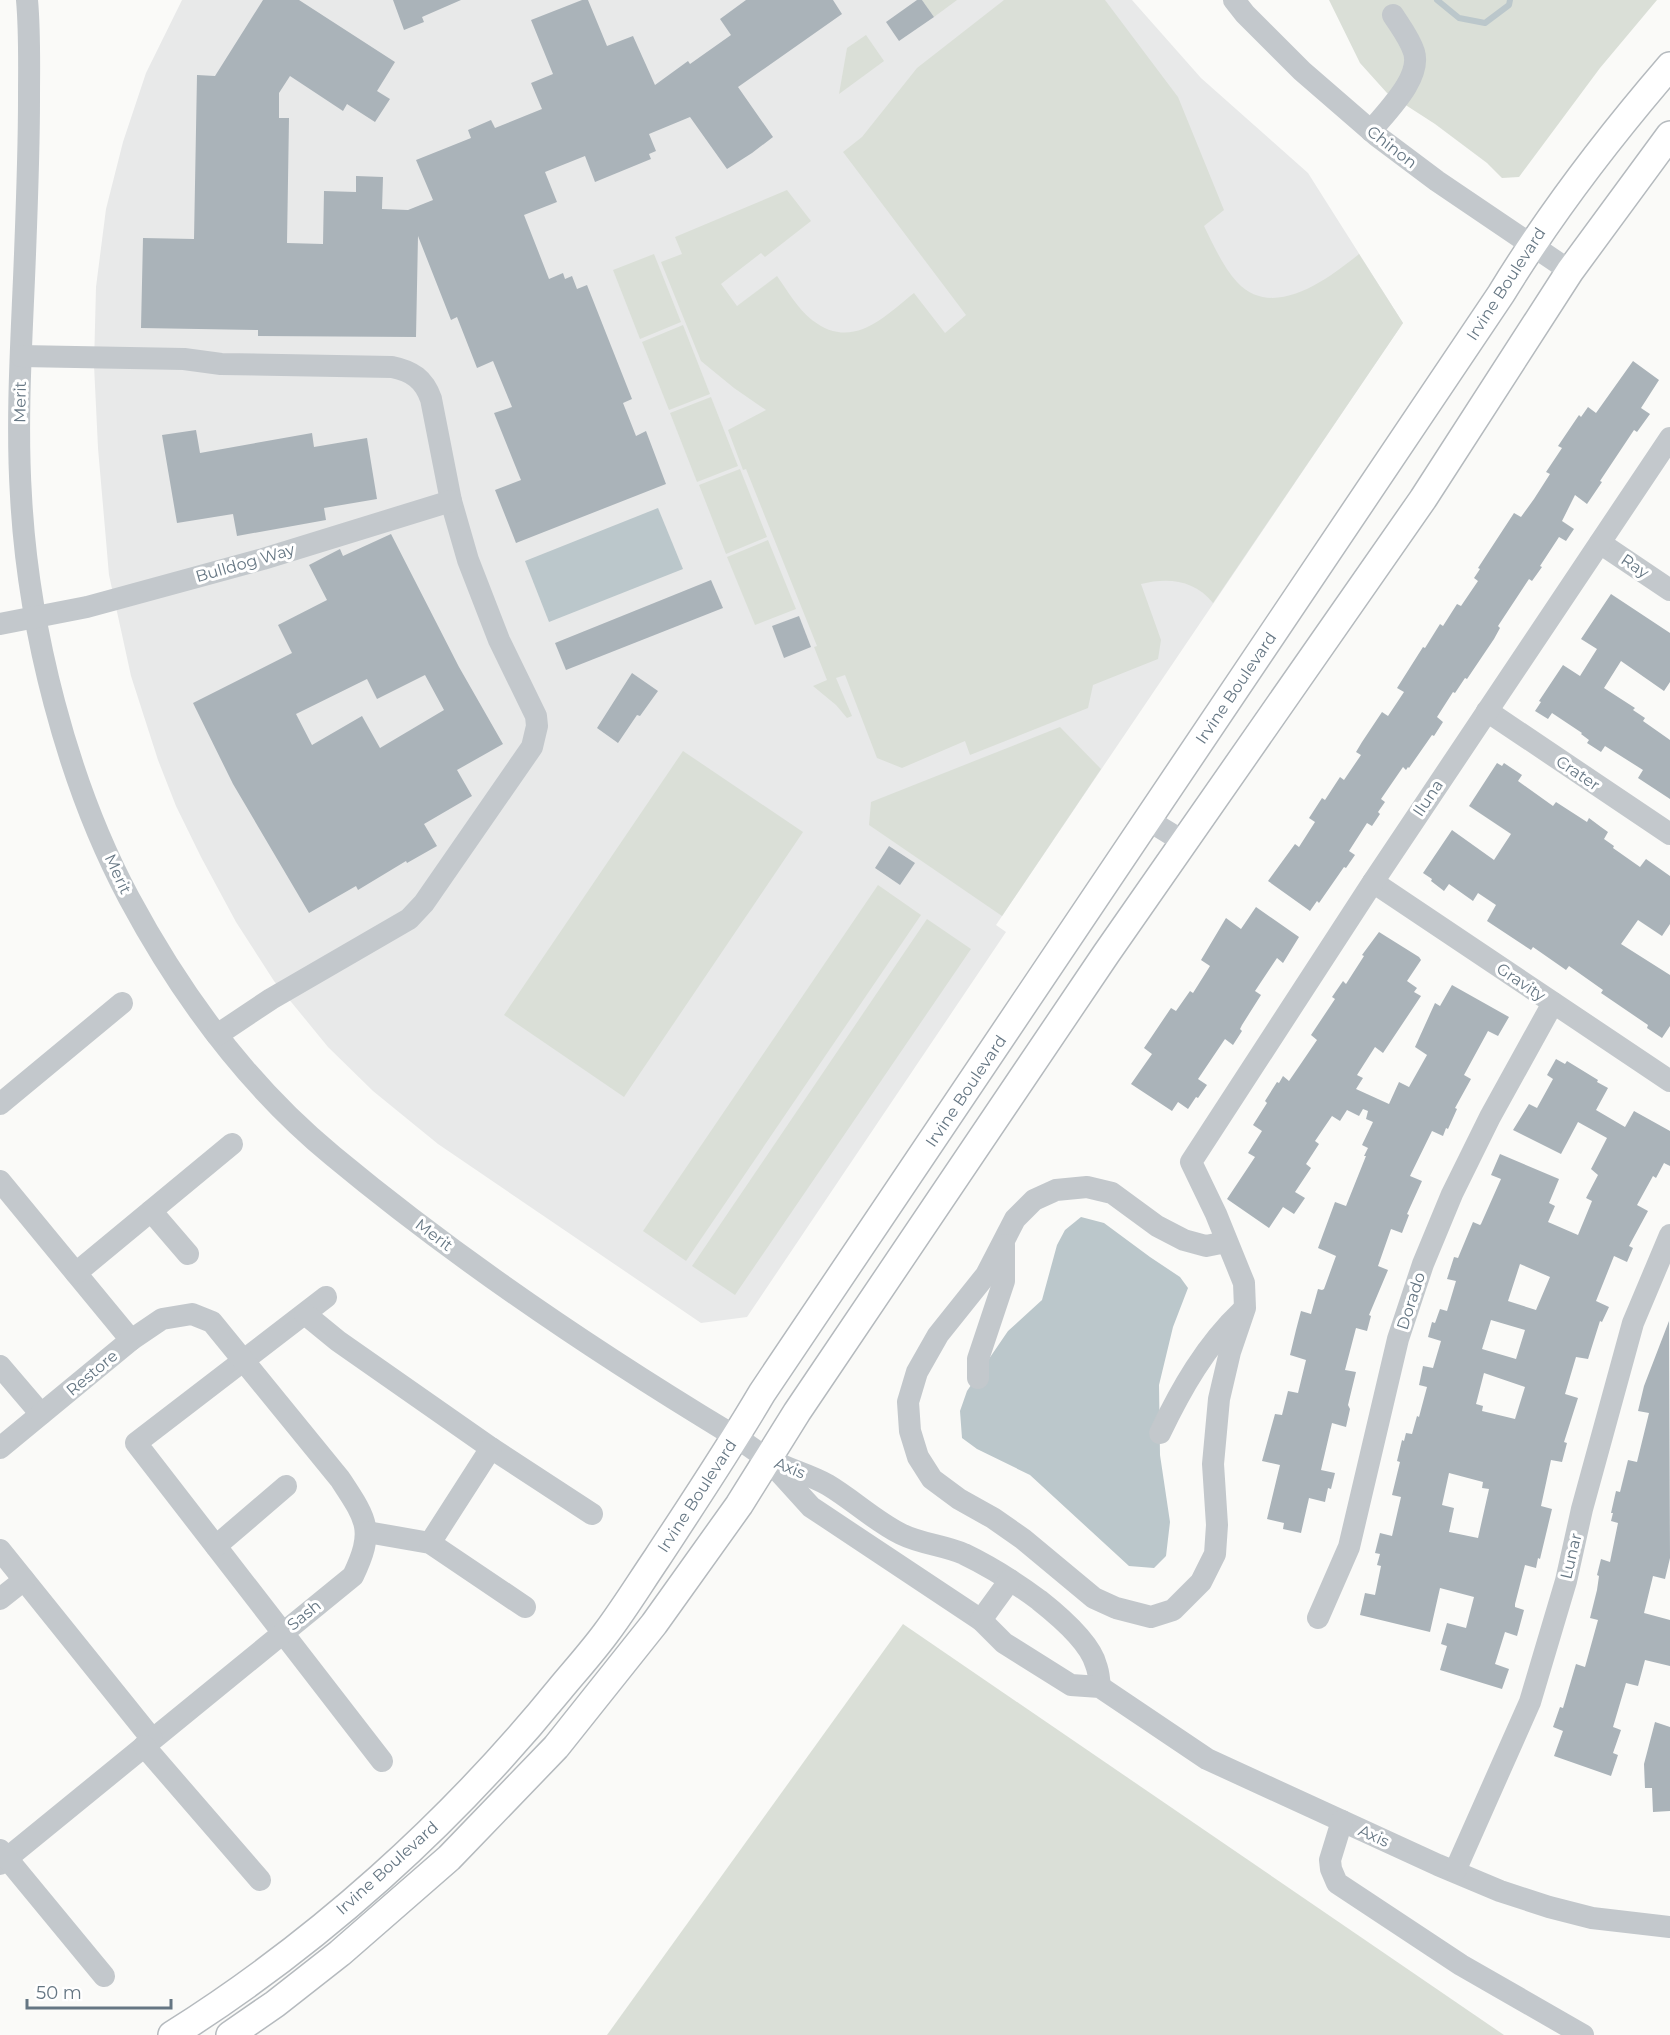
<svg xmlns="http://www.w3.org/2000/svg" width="1670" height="2035" font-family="Montserrat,sans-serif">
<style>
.built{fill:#e8e9e9}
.green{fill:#dadfd7}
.water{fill:#bbc7cb}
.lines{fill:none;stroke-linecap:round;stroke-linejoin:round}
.stream{stroke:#bbc7cb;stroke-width:6}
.building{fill:#aab3b9;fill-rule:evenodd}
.major-casing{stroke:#b5babe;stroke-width:30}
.minor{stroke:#c3c8cc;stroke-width:22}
.major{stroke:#fff;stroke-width:27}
.labels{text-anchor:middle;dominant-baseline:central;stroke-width:6;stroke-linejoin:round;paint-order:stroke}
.street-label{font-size:16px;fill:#657683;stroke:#fff}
</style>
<rect width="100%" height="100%" fill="#fafaf8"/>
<polygon class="built" points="182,0 1132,0 1201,78 1308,173 1403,323 996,925 1006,932 747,1317 701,1323 438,1144 373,1091 328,1047 274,981 236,922 201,857 176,806 158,760 131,676 109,575 98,448 94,365 96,287 106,209 123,142 146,73"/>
<g class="green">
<polygon points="922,0 957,0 934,17"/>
<path d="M1004 0H1105L1178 97 1224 210 1204 226C1213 244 1223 267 1237 282 1273 321 1328 279 1359 254L1403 323 1213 603C1195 580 1168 577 1141 584L1161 640 1158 659 1093 685 1088 708 970 755 965 741 902 768 877 758 845 675 836 678 852 716 847 718 836 705 813 686 827 680 814 647 817 646 746 469 743 470 728 430 766 410 734 388 701 361 661 262 682 254 675 237 787 190 811 221 765 257 761 253 721 284 737 306 777 276C787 290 798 309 812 320 852 351 883 318 914 293L945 333 966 315 843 152 862 137 917 68Z"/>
<polygon points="1329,0 1657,0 1600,68 1519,177 1502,178 1487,163 1435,124 1387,93 1360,63"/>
<polygon points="866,35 884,61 839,94 847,48"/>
<polygon points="654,254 681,322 640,339 613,270"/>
<polygon points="683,325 710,394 669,410 642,342"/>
<polygon points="711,397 738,466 697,482 670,413"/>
<polygon points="740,469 767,537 726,554 699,485"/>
<polygon points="768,540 796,609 755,625 727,557"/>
<polygon points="1060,727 1101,769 1002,916 869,825 871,802"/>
<polygon points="683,751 803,832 624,1097 504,1015"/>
<polygon points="878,885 921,915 686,1261 643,1231"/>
<polygon points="927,919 971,949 735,1295 692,1266"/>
<polygon points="903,1624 1504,2035 607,2035"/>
</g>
<g class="water">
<polygon points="658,508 683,569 549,622 525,561"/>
<polygon points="1081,1217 1104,1223 1150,1257 1180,1277 1188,1288 1173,1327 1159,1385 1160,1455 1170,1522 1166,1556 1154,1568 1129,1566 1030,1475 977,1449 962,1438 960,1411 967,1391 1008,1331 1042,1300 1057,1245 1065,1230"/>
</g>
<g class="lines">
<polyline class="stream" points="1437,0 1459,18 1485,23 1509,5 1510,0"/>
</g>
<g class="building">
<polygon points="263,0 299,0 395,62 377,91 390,99 375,122 347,104 343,111 290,76 279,93 279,118 289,118 287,243 323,244 324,191 356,192 356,176 383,177 382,209 408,210 433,200 416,160 471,138 468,130 491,120 495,128 542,109 531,83 553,74 531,20 582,0 588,0 607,46 633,36 655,85 688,61 690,64 731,35 720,19 746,0 833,0 842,14 738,87 773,137 752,153 727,169 690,117 649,134 656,151 649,154 651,159 595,182 585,156 545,172 557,202 524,215 549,279 563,273 565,279 572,276 577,289 587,285 632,399 623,403 636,436 646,431 666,484 516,543 495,490 521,480 494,413 512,407 493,361 477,368 457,317 451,320 418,236 416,337 258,336 258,330 141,328 143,238 194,239 197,75 215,76"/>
<polygon points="393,0 461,0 422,17 424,22 404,30"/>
<polygon points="917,0 922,0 934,17 899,41 886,22"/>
<polygon points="1633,361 1659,380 1641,408 1650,414 1637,432 1634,430 1600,481 1602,482 1587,504 1575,495 1562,521 1574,529 1566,541 1559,537 1540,566 1542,567 1532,581 1529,579 1498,626 1500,628 1494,639 1467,679 1465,678 1455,693 1453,692 1437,717 1443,722 1434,736 1432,735 1409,768 1408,767 1406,770 1403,767 1381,799 1385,802 1378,812 1380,814 1372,826 1367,823 1349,851 1355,855 1346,868 1344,867 1319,903 1317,901 1310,911 1268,881 1295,844 1299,847 1315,822 1309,818 1322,798 1325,800 1340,777 1344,780 1361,755 1356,752 1362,742 1382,712 1388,716 1404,692 1397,688 1423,647 1425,648 1440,624 1443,626 1457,604 1461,606 1478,581 1474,578 1480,569 1478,568 1514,513 1521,517 1534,499 1550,474 1546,472 1562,448 1558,446 1579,415 1581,417 1588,407 1596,413"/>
<polygon points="196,430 200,453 312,433 314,447 367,438 377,499 324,508 326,520 237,536 233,514 177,523 162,435"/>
<path d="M391 534 459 667 503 744 457 770 472 796 424 824 437 846 407 863 406 861 358 890 356 886 309 913 233 784 193 703 292 653 278 625 327 600 309 565 340 549 343 556ZM425 675 444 710 380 748 362 716 312 745 296 714 367 679 377 699Z"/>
<polygon points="711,580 723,608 566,670 555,643"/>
<polygon points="1611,594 1670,633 1670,682 1664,691 1621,661 1604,688 1635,708 1633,710 1645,718 1643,721 1670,740 1670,799 1638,778 1643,770 1605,746 1601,752 1587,743 1589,740 1581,734 1582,733 1552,713 1548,719 1535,711 1541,702 1539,701 1563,665 1580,676 1597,649 1581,639"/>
<polygon points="799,616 811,647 784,658 772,626"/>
<polygon points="632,673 658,691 640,716 637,715 618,743 597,728"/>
<polygon points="1497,763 1502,766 1504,763 1522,775 1518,781 1553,806 1556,802 1587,822 1589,818 1601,827 1608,832 1604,839 1614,846 1613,848 1640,867 1646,859 1670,876 1670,924 1662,936 1638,920 1621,944 1670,975 1670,1026 1662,1038 1647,1028 1648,1025 1601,993 1603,990 1569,966 1566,970 1533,947 1531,950 1490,923 1487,921 1496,905 1478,893 1473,901 1449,884 1444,891 1431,881 1432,879 1423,873 1452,830 1494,860 1511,834 1469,806"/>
<polygon points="889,846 915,863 900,885 875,868"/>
<polygon points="1256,907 1299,937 1283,963 1277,958 1255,991 1261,995 1242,1025 1240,1029 1242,1031 1233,1045 1225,1039 1198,1079 1207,1085 1198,1098 1196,1097 1188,1109 1178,1102 1172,1111 1131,1084 1152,1054 1144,1048 1171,1008 1176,1011 1190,991 1193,993 1210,966 1201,960 1226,918 1241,929"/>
<polygon points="1379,932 1419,957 1421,960 1407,981 1417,988 1414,992 1421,996 1383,1053 1375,1047 1357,1075 1363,1078 1356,1089 1389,1104 1399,1082 1409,1087 1427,1055 1415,1047 1435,1003 1440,1006 1452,985 1509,1017 1498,1036 1488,1031 1464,1075 1471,1079 1455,1108 1457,1109 1448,1129 1446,1128 1443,1136 1432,1131 1410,1176 1422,1181 1407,1214 1409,1215 1402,1233 1391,1229 1378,1266 1388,1270 1369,1315 1371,1316 1367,1331 1356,1328 1345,1370 1356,1372 1348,1405 1350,1409 1346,1427 1332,1423 1321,1470 1335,1473 1331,1489 1328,1488 1325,1502 1309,1498 1301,1533 1283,1529 1284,1523 1267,1519 1280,1465 1262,1461 1275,1414 1282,1415 1288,1391 1298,1393 1306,1360 1290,1355 1296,1330 1301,1311 1311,1314 1318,1289 1322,1290 1324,1289 1336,1256 1318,1248 1335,1202 1346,1206 1366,1156 1364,1156 1368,1148 1362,1145 1373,1122 1366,1119 1368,1111 1363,1109 1359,1116 1347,1110 1340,1121 1332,1116 1315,1141 1319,1144 1306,1164 1311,1168 1295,1192 1305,1198 1294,1214 1283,1207 1269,1228 1227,1199 1255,1157 1248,1153 1262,1131 1253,1125 1267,1103 1265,1101 1277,1082 1279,1083 1283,1076 1289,1081 1300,1065 1317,1040 1311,1035 1335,999 1332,997 1343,981 1346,984 1364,956 1362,955"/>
<path d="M1556 1059 1565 1064 1567 1061 1598 1080 1597 1082 1608 1088 1596 1110 1625 1127 1634 1111 1670 1131V1166L1664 1163 1656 1178 1653 1176 1637 1205 1648 1211 1629 1246 1633 1248 1627 1262 1614 1256 1596 1301 1609 1307 1602 1322 1600 1321 1588 1359 1576 1357 1565 1394 1578 1398 1564 1442 1567 1443 1562 1462 1551 1460 1541 1506 1552 1509 1540 1559 1538 1558 1536 1568 1525 1565 1515 1604V1607L1524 1610 1517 1636 1505 1632 1495 1664 1509 1669 1502 1689 1440 1670 1447 1646 1441 1644 1447 1623 1466 1628 1474 1597 1440 1588 1430 1632 1360 1615 1365 1593 1375 1595 1381 1566 1377 1565 1380 1554 1375 1553 1380 1533 1392 1536 1401 1497 1392 1495 1400 1462 1397 1461 1402 1440 1404 1441 1406 1433 1412 1434 1417 1416 1419 1417 1427 1387 1419 1385 1423 1366 1433 1368 1441 1341 1428 1337 1432 1322 1435 1323 1440 1309 1447 1311 1456 1281 1447 1279 1454 1257 1458 1258 1473 1222 1480 1225 1481 1224 1501 1179 1491 1175 1500 1154 1559 1179 1549 1203 1555 1206 1548 1222 1578 1235 1592 1201 1586 1198 1598 1175 1591 1169 1607 1138 1578 1122 1561 1154 1513 1130 1529 1104 1537 1108 1553 1079 1547 1075ZM1520 1264 1550 1277 1536 1310 1508 1301ZM1491 1320 1525 1330 1516 1359 1482 1349ZM1484 1373 1525 1387 1515 1419 1482 1411 1483 1406 1476 1404ZM1449 1473 1483 1482 1482 1488 1489 1489 1478 1538 1449 1532 1454 1508 1442 1505Z"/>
<polygon points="1669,1321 1670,1558 1665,1579 1653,1576 1644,1613 1670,1620 1670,1666 1645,1660 1638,1686 1626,1683 1613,1727 1621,1730 1613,1753 1618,1755 1611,1776 1554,1756 1563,1731 1553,1727 1560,1707 1563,1708 1576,1664 1585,1667 1598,1620 1590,1618 1597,1590 1599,1576 1597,1575 1601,1559 1610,1562 1618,1523 1611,1521 1613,1513 1611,1513 1616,1491 1620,1492 1628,1460 1637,1462 1649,1413 1638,1411 1644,1386"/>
<polygon points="1655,1722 1670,1727 1670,1811 1653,1812 1652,1788 1645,1788 1644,1764"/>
</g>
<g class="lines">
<g class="major-casing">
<g id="major">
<path d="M172 2035C318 1943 451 1823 560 1689 575 1671 592 1652 606 1633 624 1609 640 1583 657 1558 693 1503 729 1449 762 1393L1501 294C1551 212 1608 138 1670 66"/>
<polyline points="230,2035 275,2004 340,1953 449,1858 556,1747 654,1624 739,1505 797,1412 1106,954 1423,499 1570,271 1670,135"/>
</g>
</g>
<g class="minor">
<path d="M27 0C30 33 29 66 29 99 29 151 27 202 25 254 22 334 16 416 21 496 28 628 67 782 129 898 181 995 248 1086 333 1156 457 1259 592 1350 731 1434 743 1441 755 1451 767 1458 786 1469 809 1474 828 1485 853 1500 875 1521 901 1534 921 1544 943 1545 964 1554 989 1566 1016 1583 1039 1600 1058 1615 1090 1642 1096 1665 1099 1672 1099 1680 1100 1687"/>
<polyline points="1234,0 1245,14 1302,71 1377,136 1437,181 1570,271"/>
<path d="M1371 131C1386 112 1422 78 1414 52 1410 39 1400 26 1393 15"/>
<path d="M21 356 184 359 221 364 392 367C412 371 424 379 431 399L451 501 468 560 499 640 536 716 537 726 532 747 424 903 409 919 271 999 217 1035"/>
<polyline points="1600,543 1670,590"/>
<polyline points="0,624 87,607 263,559 451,501"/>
<polyline points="1487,711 1670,834"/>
<polyline points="1148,820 1184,842"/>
<polyline points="1373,882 1670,1081"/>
<polyline points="0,1104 122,1003"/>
<polyline points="0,1181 131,1340"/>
<polyline points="151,1211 188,1254"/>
<polyline points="1226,1242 1206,1246 1184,1240 1157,1226 1112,1193 1087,1187 1056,1190 1034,1200 1015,1219 986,1275 938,1335 917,1372 908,1402 910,1431 918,1457 932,1479 959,1499 993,1518 1023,1539 1094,1598 1116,1608 1151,1617 1173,1610 1201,1582 1215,1554 1217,1525 1213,1464 1219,1399 1230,1352 1245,1308 1244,1283 1216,1214 1191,1162 1373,882 1670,438"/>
<polyline points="76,1273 232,1144"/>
<polyline points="326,1297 136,1443 382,1761"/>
<polyline points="305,1314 338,1341 491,1448 592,1514"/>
<polyline points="0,1366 41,1414"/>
<polyline points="978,1378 978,1359 1004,1281 1004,1245"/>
<path d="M1160 1433C1181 1389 1206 1345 1242 1311"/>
<path d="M0 1448 131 1340 162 1319 192 1314 212 1322 340 1479C367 1520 375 1530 353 1576L0 1864"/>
<polyline points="772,1464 811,1507 981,1620 1004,1643 1071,1685 1100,1687 1207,1759 1438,1865 1500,1891 1549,1907 1592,1918 1670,1927"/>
<polyline points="367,1532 430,1543 525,1607"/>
<polyline points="430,1543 491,1448"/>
<polyline points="216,1546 286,1486"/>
<polyline points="0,1550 152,1739"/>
<polyline points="0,1599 24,1580"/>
<polyline points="1318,1618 1349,1547 1398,1339 1423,1264 1452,1194 1490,1117 1553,1003"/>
<polyline points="981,1620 1010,1580"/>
<polyline points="144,1746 260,1880"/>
<polyline points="1342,1821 1330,1860 1331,1869 1337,1883 1461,1965 1583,2035"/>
<polyline points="0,1850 104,1976"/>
<polyline points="1455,1871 1530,1702 1566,1581 1582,1509 1633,1323 1670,1235"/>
</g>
<use href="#major" class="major"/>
</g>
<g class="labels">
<g class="street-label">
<text transform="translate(1392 147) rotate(38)">Chinon</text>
<text transform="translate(1506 284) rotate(-57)">Irvine Boulevard</text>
<text transform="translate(20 402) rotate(-89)">Merit</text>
<text transform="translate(245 563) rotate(-16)">Bulldog Way</text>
<text transform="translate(1635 566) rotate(34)">Ray</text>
<text transform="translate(1236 688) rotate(-56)">Irvine Boulevard</text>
<text transform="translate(1578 773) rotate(34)">Crater</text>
<text transform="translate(1428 798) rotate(-56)">Iluna</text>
<text transform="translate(118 874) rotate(65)">Merit</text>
<text transform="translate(1521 982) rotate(34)">Gravity</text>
<text transform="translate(966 1091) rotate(-56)">Irvine Boulevard</text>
<text transform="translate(434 1235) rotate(37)">Merit</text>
<text transform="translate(1411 1301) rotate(-72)">Dorado</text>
<text transform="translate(92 1373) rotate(-40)">Restore</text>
<text transform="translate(790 1468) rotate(22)">Axis</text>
<text transform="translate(697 1496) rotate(-57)">Irvine Boulevard</text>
<text transform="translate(1571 1556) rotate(-77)">Lunar</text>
<text transform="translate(304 1615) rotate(-39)">Sash</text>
<text transform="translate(1374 1836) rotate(24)">Axis</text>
<text transform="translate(387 1868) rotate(-42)">Irvine Boulevard</text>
</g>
</g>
<path d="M27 1999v9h144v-9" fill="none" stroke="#657683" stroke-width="3"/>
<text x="36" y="1999" font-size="18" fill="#657683" stroke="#ffffff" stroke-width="4.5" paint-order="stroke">50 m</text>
</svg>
